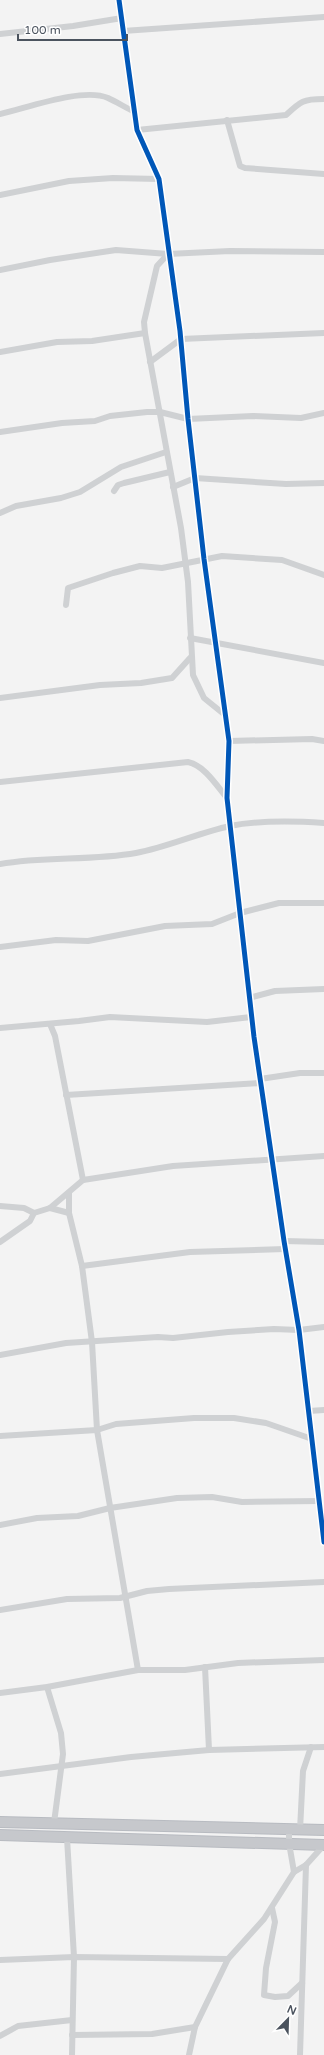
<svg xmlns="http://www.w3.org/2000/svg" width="324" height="2055" font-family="'Varela Round',sans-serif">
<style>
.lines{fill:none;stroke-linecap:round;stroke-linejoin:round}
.trunk-casing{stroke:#b8bbc1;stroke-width:12}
.minor{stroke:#cfd1d3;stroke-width:6}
.trunk{stroke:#c6c8cc;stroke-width:10}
.cycleway-casing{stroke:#fff;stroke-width:8}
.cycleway{stroke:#0057b8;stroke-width:5}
</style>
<rect width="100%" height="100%" fill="#f3f3f3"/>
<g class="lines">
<g class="trunk-casing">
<g id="trunk">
<polyline points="0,1822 324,1830"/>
<polyline points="0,1835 324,1845"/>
</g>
</g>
<g class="minor">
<polyline points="119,0 137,130 159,179 180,331 188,419 204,559 229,741 227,798 254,1037 284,1241 299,1330 324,1542"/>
<polyline points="123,31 324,17"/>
<polyline points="0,34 73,26 122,18"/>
<path d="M0 114C27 108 83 87 108 98 117 102 126 108 135 112"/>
<polyline points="227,120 240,166 245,168 324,174"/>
<path d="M137 130 286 115C301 101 303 99 324 99"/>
<polyline points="0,195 69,181 113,178 159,179"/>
<polyline points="168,254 157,266 144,322 145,333 181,528 188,582 193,675 204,698 225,715"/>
<polyline points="0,270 50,260 116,250 168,254 230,251 324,252"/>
<polyline points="0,352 57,342 92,341 145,333"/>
<polyline points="150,362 181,339 324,333"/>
<polyline points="0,432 62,423 95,421 110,416 147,412 160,412 188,419 253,416 301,418 324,413"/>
<polyline points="173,487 195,478 286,484 324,483"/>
<polyline points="114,491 118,485 124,483 170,472"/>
<polyline points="0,513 16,506 61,498 80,492 121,467 166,452"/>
<polyline points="66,605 68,588 113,573 140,566 162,568 222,556 282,560 324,575"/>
<polyline points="190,638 324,663"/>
<polyline points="0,698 100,685 141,683 172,678 190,658"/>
<polyline points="229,741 312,739 324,741"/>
<path d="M0 782 188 762C204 765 217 786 227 798"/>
<path d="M0 864C45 856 91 861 136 853 168 847 198 833 230 826 260 820 293 821 324 823"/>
<polyline points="0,947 56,940 88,941 165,926 212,924 240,913 279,903 324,903"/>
<polyline points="249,998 275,991 324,989"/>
<polyline points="50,1024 55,1036 83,1180"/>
<polyline points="0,1028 79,1021 110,1017 207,1022 251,1017"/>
<polyline points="260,1079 300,1073 324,1073"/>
<polyline points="66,1095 260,1083"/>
<polyline points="69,1193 69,1213 82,1266 92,1342 97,1430 138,1670"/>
<polyline points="0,1206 24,1208 34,1213"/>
<polyline points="50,1208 69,1213"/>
<polyline points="284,1241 324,1242"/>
<polyline points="0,1242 30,1221 34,1213 50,1208 83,1180 173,1166 324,1156"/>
<polyline points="82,1266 190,1252 285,1249"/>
<polyline points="0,1355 66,1343 158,1337 173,1338 228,1332 274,1329 299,1330 324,1327"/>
<polyline points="309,1411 324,1410"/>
<polyline points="0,1436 97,1430 116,1424 194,1418 234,1418 266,1423 312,1439"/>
<polyline points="0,1525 37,1518 78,1516 110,1508 177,1498 212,1497 242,1502 319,1501"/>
<polyline points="0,1610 67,1599 120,1598 147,1591 169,1589 324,1582"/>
<polyline points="205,1667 209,1750"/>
<polyline points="47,1687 61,1733 63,1754 54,1823"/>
<polyline points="0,1693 47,1687 138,1670 185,1670 238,1663 324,1660"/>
<polyline points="0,1774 131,1757 209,1750 324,1747"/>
<polyline points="289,1829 289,1843 294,1872"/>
<polyline points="300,1830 303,1771 311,1747"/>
<polyline points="67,1838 74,1957 72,2055"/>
<polyline points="272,1908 275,1922 266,1968 264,1995 275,1997 288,1996 302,1983"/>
<polyline points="0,1960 74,1957 228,1959"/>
<polyline points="72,2035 152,2034 195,2027"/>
<polyline points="0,2036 18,2026 72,2020"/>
<polyline points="189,2055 195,2027 228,1959 264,1919 294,1872 306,1865 324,1845"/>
<polyline points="300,2055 306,1865"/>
</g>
<use href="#trunk" class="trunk"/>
<g class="cycleway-casing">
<polyline id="cycleway" points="119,0 137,130 159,179 180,331 188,419 204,559 229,741 227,798 254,1037 284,1241 299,1330 324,1542"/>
</g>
<use href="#cycleway" class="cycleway"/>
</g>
<g transform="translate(288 2019) rotate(23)" stroke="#ffffff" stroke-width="3" paint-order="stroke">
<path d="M0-3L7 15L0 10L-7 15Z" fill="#4b535e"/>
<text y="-6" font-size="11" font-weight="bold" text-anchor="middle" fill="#4b535e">N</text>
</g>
<path d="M18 34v6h109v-6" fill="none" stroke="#4b535e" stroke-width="2"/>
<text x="24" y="34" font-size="12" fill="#4b535e" stroke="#ffffff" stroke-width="3" paint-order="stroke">100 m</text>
</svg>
